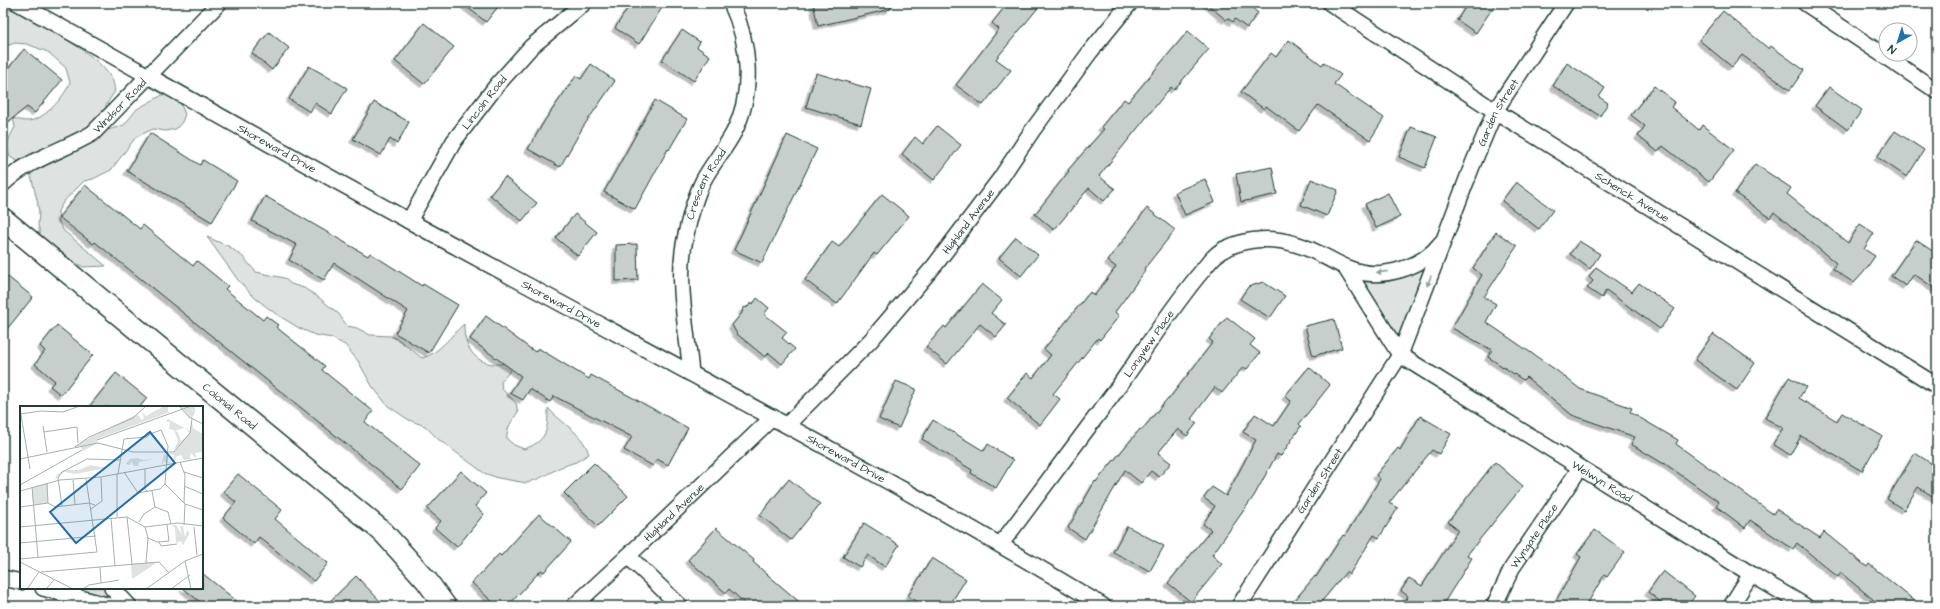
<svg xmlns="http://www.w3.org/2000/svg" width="1940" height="609" font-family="'Architects Daughter',sans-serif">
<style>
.green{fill:#dee3e2;stroke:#7e908b}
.building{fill:#c7cfcc;stroke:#1f3d34;filter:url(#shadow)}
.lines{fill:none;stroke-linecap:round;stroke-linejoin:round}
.street-casing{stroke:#1f3d34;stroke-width:18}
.secondary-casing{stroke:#1f3d34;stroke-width:24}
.street{stroke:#fff;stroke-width:15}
.secondary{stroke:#fff;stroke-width:21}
.oneway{fill:#8f9e9a}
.labels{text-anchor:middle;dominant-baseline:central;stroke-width:4;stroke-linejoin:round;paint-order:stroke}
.street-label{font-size:11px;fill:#1f3d34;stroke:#fff}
.inset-road{fill:none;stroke:#a5b1ae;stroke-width:1}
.view{fill:#1f6fb2;fill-opacity:0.15;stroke:#1f6fb2;stroke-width:2}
.inset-edge{fill:none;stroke:#1f3d34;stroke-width:2}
</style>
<defs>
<filter id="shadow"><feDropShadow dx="-3.5" dy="3.5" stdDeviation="0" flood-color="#0004"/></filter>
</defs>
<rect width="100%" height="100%" fill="#fff"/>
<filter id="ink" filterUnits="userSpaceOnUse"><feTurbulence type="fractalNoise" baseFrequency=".025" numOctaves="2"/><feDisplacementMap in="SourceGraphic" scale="8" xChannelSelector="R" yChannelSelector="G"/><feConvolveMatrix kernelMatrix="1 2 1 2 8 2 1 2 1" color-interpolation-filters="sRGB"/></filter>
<g filter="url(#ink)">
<g class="green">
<path d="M3 9 14 10C45 30 92 47 112 79 114 83 114 88 115 91L106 105 108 130 124 125 137 109 164 94 172 96 180 102 185 114 182 122 176 129 165 131 153 129 136 137 111 170 93 179 84 181 64 201 58 211 59 223 64 231 106 266 83 267 49 247 41 237 38 225 39 212 37 200 29 168 10 157C5 145 9 138 15 127L13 118C17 119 22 121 26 121 43 122 64 97 70 83L66 68 48 52 27 44 15 43 3 47Z"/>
<path d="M207 237 230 247 243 257 256 272 284 278 291 284 304 288 318 297 339 314 347 326 357 328 370 335 391 336 399 340 422 358C439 354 451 335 464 324 463 346 475 366 500 364 506 363 513 361 519 360L501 382 502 389 516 403 518 412C512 421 506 428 507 439L514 445 524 449C547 441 548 430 548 408 562 424 583 433 589 454L576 462 561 467 538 479 527 483 498 478 484 473 438 439 425 426 409 420 388 406 372 386 358 361 345 345 332 338 315 335 299 328 276 314 255 298 238 280Z"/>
<polygon points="1430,256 1400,355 1352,270 1360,272"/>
<polygon points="53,588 107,588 119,606 114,604"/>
</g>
<g class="building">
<polygon points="462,3 501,3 486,22"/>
<polygon points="631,3 665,3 639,44 615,28"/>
<polygon points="813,3 890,3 891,9 818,26"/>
<polygon points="1008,3 1042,3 996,59 1011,70 983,105 956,85 999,29 992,23"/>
<polygon points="1206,3 1247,3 1258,13 1247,28 1235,19 1233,22 1227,18 1226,20"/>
<polygon points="1468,3 1496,3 1476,33 1457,20"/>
<polygon points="1723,11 1769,49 1771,46 1804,70 1790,90 1742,55 1732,67 1699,40"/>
<polygon points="424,23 454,47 424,84 395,61"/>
<polygon points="682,30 700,42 697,47 710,56 694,81 662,60"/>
<polygon points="1188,31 1209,49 1174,90 1171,87 1099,176 1115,189 1104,201 1089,188 1054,230 1035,214 1069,171 1068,170 1104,129 1101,127 1124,99 1128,102"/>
<polygon points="269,32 289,48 272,70 252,53"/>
<polygon points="1289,40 1322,65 1324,62 1341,75 1334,84 1384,118 1370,140 1318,105 1299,131 1266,106 1264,109 1241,92 1271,53 1276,57"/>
<polygon points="24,49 62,80 35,113 27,107 3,126 3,75"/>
<polygon points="1567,63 1605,88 1599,97 1608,103 1600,116 1553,86"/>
<polygon points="591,64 615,81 583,127 560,167 528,149 545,120 576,76 581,79"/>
<polygon points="309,66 347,88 332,114 315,103 310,112 289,99"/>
<polygon points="816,73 871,89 861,124 806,107"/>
<polygon points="1654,86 1675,102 1671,107 1699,130 1702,125 1734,150 1709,182 1663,146 1658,152 1638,136 1645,126 1631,115"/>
<polygon points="1829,87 1862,110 1848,130 1815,106"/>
<polygon points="655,100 687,119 669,150 668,149 635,209 604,192"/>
<polygon points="374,102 409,122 397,144 390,139 381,155 353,139"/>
<polygon points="937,126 961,145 934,180 902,154 915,137 923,144"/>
<polygon points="1411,127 1437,137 1425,168 1399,157"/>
<polygon points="1895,131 1924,150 1907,177 1877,157"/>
<polygon points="150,133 200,165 203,160 237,181 212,222 127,171"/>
<polygon points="787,135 817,149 762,263 734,250"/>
<polygon points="1755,164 1791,188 1787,194 1848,243 1860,224 1874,233 1864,249 1875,256 1864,272 1854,283 1833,269 1836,263 1774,212 1770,218 1735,193"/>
<polygon points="1272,167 1277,194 1241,202 1236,174"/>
<polygon points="505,177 537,203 522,221 490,195"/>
<polygon points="1205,179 1215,202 1185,215 1175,192"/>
<polygon points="1311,179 1338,190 1327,216 1301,205"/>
<polygon points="1516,182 1553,210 1539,229 1502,201"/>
<polygon points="85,185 140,229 143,225 193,266 197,261 228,286 225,289 263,320 266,316 278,325 276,327 325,366 322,370 373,411 365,422 420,466 402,489 95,242 93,244 59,217"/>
<polygon points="1388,193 1400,217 1376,228 1365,204"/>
<polygon points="882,194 909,216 877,255 874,253 837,304 805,280 832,242 839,247"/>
<polygon points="265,196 368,256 370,253 422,286 423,284 458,305 429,353 395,333 408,311 334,263 324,280 289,260 297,245 252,221"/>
<polygon points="1147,208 1175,230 1144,269 1145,271 1115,312 1119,316 1100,340 1098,338 1053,394 1060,399 1040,425 1007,398 1027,373 1033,378 1051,355 1044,349 1090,292 1094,296 1116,267 1108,261"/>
<polygon points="575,214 597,232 578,256 556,238"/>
<polygon points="1496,232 1517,246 1484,297 1496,304 1486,322 1556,370 1580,389 1632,408 1630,412 1678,440 1676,444 1773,514 1776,509 1820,538 1824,532 1867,567 1869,564 1921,606 1881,606 1841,573 1838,577 1797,543 1793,549 1750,520 1745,528 1716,506 1719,502 1664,463 1664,464 1631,444 1635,437 1572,415 1526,377 1523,380 1488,357 1492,350 1452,328 1482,275 1473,268"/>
<polygon points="1016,237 1038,255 1021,276 999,258"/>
<polygon points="1916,240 1937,254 1937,290 1914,274 1906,286 1891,276"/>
<polygon points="1579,241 1600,254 1590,269 1570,254"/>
<polygon points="637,244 638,280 616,281 616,245"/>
<polygon points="1596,267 1632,292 1639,283 1675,309 1660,329 1606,290 1602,298 1587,288 1593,281 1589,277"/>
<polygon points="3,273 33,297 3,334"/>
<polygon points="1263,282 1285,296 1270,318 1240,299 1248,287"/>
<polygon points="982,284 1002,300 991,313 1006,325 996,337 980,324 947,364 926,347 944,326 946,328"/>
<polygon points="757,298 769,308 764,314 787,332 782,338 795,349 782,364 769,353 765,357 737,334 732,325 742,313 743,308 748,307 751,302 753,304"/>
<polygon points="486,316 535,352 538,348 589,379 591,375 688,428 668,465 657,459 653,466 624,450 632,437 554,396 550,402 530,389 523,400 510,393 521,376 470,339"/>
<polygon points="1227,317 1255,339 1250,345 1260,353 1247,369 1243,367 1222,393 1215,387 1191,419 1197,423 1187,436 1178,429 1158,453 1171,463 1159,477 1151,471 1141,483 1125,470 1085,539 1068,528 1095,481 1096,482 1140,429 1142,430 1167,399 1168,400 1213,342 1209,339"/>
<polygon points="1334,319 1342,348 1313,356 1305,326"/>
<polygon points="57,325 93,355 61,395 50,386 55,381 35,364 45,351 40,346"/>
<polygon points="1713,334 1755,363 1737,390 1695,360"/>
<polygon points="1309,367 1330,385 1299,424 1301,426 1281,456 1277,454 1254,496 1212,555 1222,564 1191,602 1168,583 1211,530 1203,524 1215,506 1204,498 1212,487 1226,496 1256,440 1243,432 1255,414 1274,426 1291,401 1285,396"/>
<polygon points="116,373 147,398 140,407 89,407"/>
<polygon points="1789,377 1806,387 1799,398 1837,421 1842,413 1882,436 1862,471 1801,436 1790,455 1773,444 1783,428 1765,418"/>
<polygon points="896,381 916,389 899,428 879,419"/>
<polygon points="1420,416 1451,434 1439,454 1432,450 1389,503 1398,508 1379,538 1374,535 1349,575 1346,572 1318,606 1290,606 1315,576 1316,577 1343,535 1345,536 1380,479 1376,475 1398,448 1400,450"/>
<polygon points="933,420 984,451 988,444 1013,460 996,488 971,473 972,470 922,439"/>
<polygon points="1915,453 1937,467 1937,499 1918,487 1904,510 1887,499"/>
<polygon points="1495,462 1523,486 1467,555 1472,558 1442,606 1402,606 1408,596 1401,591 1409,578 1422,586 1458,530 1448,522"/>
<polygon points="594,463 628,496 598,526 564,493"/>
<polygon points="461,471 486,493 475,506 484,514 457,547 435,528 441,521 427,509"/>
<polygon points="238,474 282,510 275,519 328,563 314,581 259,537 254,544 223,518 236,502 223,492"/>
<polygon points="789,479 820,504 791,540 760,515"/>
<polygon points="539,514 571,542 544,572 541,570 508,606 497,606 472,583 499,554 501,556"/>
<polygon points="864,523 899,545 885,567 868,555 860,567 843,557"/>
<polygon points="1127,526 1164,546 1150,571 1113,552"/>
<polygon points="716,528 754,560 753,562 804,606 748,606 729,589 726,593 688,560"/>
<polygon points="1595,530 1625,552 1607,577 1604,575 1586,606 1553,606 1581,557 1577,554"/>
<polygon points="932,558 966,579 949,606 925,606 908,596"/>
<polygon points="1663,571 1695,596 1687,606 1666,606 1648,592"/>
<polygon points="202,573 243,606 205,606 183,588 202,588"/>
<polygon points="356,576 385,606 325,606"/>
</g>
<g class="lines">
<g class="street-casing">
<g id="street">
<path id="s1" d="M18 3C149 76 279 150 411 222 642 349 877 469 1103 606"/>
<path id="s2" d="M1330 3 1495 111 1937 386"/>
<polyline points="1805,3 1937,91"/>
<path id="s3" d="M3 184C28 159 63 151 93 133L219 3"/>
<path id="s4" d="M409 221 454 141 497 85 531 47 584 3"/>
<path id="s5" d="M1345 267 1400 355 1751 574 1805 606"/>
<path id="s6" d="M691 373C687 330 676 281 685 239 689 220 694 199 703 181 712 164 725 149 734 132 754 92 750 43 731 3"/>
<path id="s7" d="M787 425 871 340 935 265 1000 179 1032 131 1090 52 1130 3"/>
<path id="s8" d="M1001 544C1040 491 1080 439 1119 386 1145 349 1169 312 1197 277 1206 267 1214 253 1227 248 1248 238 1273 237 1295 244 1315 249 1332 262 1350 269 1381 281 1422 268 1441 243"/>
<polyline points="628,556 680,606"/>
<polyline points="3,578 21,582"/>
<polyline points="43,588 110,606"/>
<polyline points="112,588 129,606"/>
<path id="s9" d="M574 606 628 556 773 417"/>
<path id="s10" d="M1239 606 1400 355 1472 166 1495 111 1566 3"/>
<path id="s11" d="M1494 606 1512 568 1580 468"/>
<polyline points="1731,606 1751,574"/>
</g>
</g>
<g class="secondary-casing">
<g id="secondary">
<path id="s12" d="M3 219 383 532 427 581 445 606"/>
</g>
</g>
<use href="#street" class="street"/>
<use href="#secondary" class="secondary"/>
</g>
<defs><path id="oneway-solid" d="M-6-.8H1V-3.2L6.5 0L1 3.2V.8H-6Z"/></defs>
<g class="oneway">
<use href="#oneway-solid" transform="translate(1382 272) rotate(175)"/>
<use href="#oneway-solid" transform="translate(1429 281) rotate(111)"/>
</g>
</g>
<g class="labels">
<g class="street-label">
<text stroke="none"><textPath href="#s4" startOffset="141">Lincoln Road</textPath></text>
<text stroke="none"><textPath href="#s3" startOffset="142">Windsor Road</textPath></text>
<text stroke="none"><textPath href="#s10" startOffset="560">Garden Street</textPath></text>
<text stroke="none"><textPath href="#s1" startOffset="297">Shoreward Drive</textPath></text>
<text stroke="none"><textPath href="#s6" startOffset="194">Crescent Road</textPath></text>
<text stroke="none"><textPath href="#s2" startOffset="359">Schenck Avenue</textPath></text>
<text stroke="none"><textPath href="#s7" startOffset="273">Highland Avenue</textPath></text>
<text stroke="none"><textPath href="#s1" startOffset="621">Shoreward Drive</textPath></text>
<text stroke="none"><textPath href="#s8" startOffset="249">Longview Place</textPath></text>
<text stroke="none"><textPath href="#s12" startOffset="294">Colonial Road</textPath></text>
<text stroke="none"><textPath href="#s1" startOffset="945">Shoreward Drive</textPath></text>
<text stroke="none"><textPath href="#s10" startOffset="149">Garden Street</textPath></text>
<text stroke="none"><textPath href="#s5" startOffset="342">Welwyn Road</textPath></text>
<text stroke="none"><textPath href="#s9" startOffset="137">Highland Avenue</textPath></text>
<text stroke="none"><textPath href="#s11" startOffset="81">Wyngate Place</textPath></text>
</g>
</g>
<g transform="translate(20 406)">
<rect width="183" height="183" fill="#fff"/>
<path d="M144 0H148V6L153 5 77 33 78 37 63 45 60 40 54 41 65 34 117 8 122 14 124 11 121 5 126 10ZM160 0H175V7L171 13ZM148 13 170 25 172 16 173 22 183 28V46L175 47 176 53 171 47 170 52 173 53 164 54 161 49 156 51 155 56 146 57 144 55 141 59 144 49 139 48 148 49V56H152L154 49 148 47H153L160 40 154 44 158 35 154 24 149 23 150 16H146ZM164 22 170 27 161 35 158 26 155 25ZM118 52 123 54 135 53 119 56 118 60H114L111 55 110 59 106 58 110 53ZM70 59 86 62 56 68 44 66 35 74 36 70 44 64H59ZM27 77 28 97 13 99 12 81ZM152 119H156L162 129 160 120H163L165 131 167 124 170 127 163 139 161 135 156 137 155 122ZM135 156V158L112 173 111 158Z" fill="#dee3e2" fill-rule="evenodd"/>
<path class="inset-road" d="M159 0 169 11 183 18M0 3 10 63M0 8 21 5 43 6 60 0M23 20 27 46M24 26 57 21 58 37M122 31 141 24 148 40 145 78 165 98 183 104M77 34 171 0M55 41 69 31 113 12 126 0M0 53 78 37 113 46H154L170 27 172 13M160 56 165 69 164 97M125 63V83L128 86M104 66 118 87 140 83 145 78M164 66 183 72M98 68 104 33 127 31 129 29M53 74 55 98M27 77 28 97M0 79 62 44M164 80 183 88M12 81 18 151M0 85 40 74 81 71 183 52M132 85 135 101 148 106 151 118M42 100 38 72 42 66 67 53 100 54M0 101 28 97 35 101 69 97 75 99M71 103 82 95 81 71M97 111V68M107 111 112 158M91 112 95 160M119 116 124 108 135 101M147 119 149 135M164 119 165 98M0 121 107 111 125 121 158 117 183 120M125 121 128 132 126 157M174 121 177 149M128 132 137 136 149 135M139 136 141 140 157 138M0 137 76 130M0 153 77 146 66 73M165 155 171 183M0 156 53 183M80 161 81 177M21 166 139 156 149 167M7 183 19 166M26 183 34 174M63 183 69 179 99 174M126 183 165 155 183 148M151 183 170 169"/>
<path class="view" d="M130 26 155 57 56 137 30 106Z"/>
<rect width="183" height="183" class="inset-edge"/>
</g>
<rect width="1940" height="609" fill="none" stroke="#fff" stroke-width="16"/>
<rect x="8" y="8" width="1924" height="593" fill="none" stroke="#1f3d34" stroke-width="1.5" filter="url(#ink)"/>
<g transform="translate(1898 42) rotate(219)"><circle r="19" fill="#ffffff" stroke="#a5b1ae"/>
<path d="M0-3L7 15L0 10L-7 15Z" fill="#1f6fb2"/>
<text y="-6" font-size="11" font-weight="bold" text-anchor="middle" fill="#1f3d34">N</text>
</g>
</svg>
